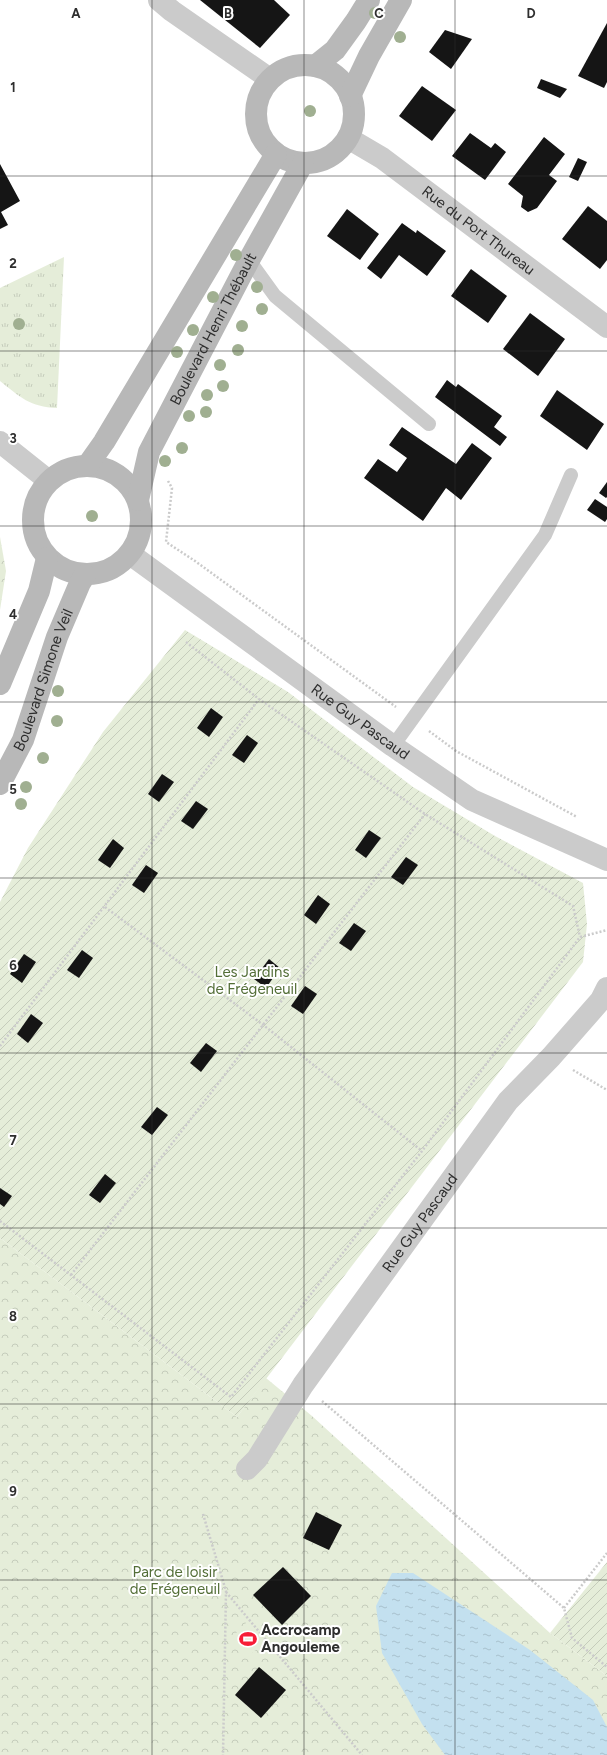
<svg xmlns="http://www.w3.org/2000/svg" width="607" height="1755" font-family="Figtree,sans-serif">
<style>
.grass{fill:url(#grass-tufts)}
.forest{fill:url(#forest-crowns)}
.garden{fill:url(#garden-furrows)}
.pitch{fill:#e5edd9}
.water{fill:url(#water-ripples)}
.building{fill:#151515}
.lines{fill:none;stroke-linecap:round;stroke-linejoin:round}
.path{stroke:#cbcbcb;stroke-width:2.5;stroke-dasharray:2 2;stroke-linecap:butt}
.service{stroke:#cbcbcb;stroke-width:14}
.minor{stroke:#cbcbcb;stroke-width:22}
.secondary{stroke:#b8b8b8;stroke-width:22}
.tree{fill:#a0af91}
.grid{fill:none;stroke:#2e2e2e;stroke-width:1;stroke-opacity:0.55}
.labels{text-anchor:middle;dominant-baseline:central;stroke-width:4;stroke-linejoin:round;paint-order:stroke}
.street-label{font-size:15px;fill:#2e2e2e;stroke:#fff}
.park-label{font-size:15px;fill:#536e37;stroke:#fff}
.poi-label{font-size:15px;font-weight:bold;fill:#2e2e2e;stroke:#fff;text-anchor:start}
.grid-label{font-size:13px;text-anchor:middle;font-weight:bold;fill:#2e2e2e;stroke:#fff;stroke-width:4;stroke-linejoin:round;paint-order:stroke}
</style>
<defs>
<pattern id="grass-tufts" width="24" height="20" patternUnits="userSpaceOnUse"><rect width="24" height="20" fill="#e5edd9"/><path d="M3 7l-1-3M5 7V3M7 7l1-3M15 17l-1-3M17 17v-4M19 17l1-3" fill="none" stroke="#c5ccbb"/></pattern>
<pattern id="forest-crowns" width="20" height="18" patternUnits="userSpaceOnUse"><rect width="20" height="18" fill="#e5edd9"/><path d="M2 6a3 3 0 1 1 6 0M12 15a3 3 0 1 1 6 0" fill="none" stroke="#c5ccbb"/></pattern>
<pattern id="garden-furrows" width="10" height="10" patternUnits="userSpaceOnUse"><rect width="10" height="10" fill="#e5edd9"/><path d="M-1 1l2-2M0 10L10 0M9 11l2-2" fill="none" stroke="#c5ccbb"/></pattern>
<pattern id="water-ripples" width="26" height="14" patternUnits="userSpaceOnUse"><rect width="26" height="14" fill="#c3e0ef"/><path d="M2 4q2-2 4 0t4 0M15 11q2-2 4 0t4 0" fill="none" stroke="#a8c0cd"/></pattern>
</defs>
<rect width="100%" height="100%" fill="#fff"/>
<path class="grass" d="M64 257 57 408C30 407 20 397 0 381V288Z"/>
<g class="forest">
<polygon points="0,537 6,571 0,610"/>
<polygon points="0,1238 237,1417 266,1378 312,1416 550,1633 607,1676 607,1755 0,1755"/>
</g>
<g class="garden">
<polygon points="185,630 288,692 413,787 495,836 583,883 587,924 583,962 237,1417 0,1238 0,902 28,848 103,732"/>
<polygon points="607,1562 607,1676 550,1633"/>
</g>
<polygon class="pitch" points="249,1620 265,1641 246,1659 232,1637"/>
<polygon class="water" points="392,1573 413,1573 530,1650 593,1700 607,1727 607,1755 445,1755 422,1724 382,1653 376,1606"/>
<g class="building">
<polygon points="200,0 274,0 290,15 260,48"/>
<polygon points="607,23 607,82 604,88 578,76"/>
<polygon points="445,30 472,39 451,69 429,52"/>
<polygon points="541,79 567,89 560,98 537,88"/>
<polygon points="422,86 456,110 432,141 399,116"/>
<polygon points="470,133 491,148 495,143 506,152 485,180 452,156"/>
<polygon points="544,137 565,154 549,175 557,181 537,208 528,212 521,207 523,196 508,184"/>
<polygon points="578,158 587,162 578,181 569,177"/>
<polygon points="0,164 20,201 1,212 8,225 0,229"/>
<polygon points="588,206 607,221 607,260 600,269 562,239"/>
<polygon points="347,209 379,234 360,260 327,236"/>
<polygon points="402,223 416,233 417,230 446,251 427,276 399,255 381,279 367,268"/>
<polygon points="471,269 507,296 488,323 451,296"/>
<polygon points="530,313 565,339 538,376 503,349"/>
<polygon points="447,380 456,387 458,384 502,416 494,427 507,437 500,446 435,397"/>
<polygon points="557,390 604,424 587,450 540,416"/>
<polygon points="402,427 456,464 472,443 492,458 461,500 446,488 423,521 364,478 378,459 397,472 407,458 389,445"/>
<polygon points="607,482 607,497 606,498 599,493"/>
<polygon points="595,499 607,507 607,519 605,522 587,510"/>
<polygon points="211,708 223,717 209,737 197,728"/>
<polygon points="247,735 258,743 244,763 232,755"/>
<polygon points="162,774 174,782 159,802 148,794"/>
<polygon points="196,801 208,809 193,829 181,821"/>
<polygon points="369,830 381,838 366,858 355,850"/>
<polygon points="113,839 124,848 110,868 98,860"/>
<polygon points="406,857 418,865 403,885 391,877"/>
<polygon points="146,865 158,873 144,893 132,885"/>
<polygon points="318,895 330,904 316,924 304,915"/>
<polygon points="354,923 366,931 351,951 339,943"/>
<polygon points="82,950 93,958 79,978 67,970"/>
<polygon points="24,954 36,962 22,983 10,974"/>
<polygon points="269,959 280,968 266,988 254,979"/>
<polygon points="305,986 317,994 303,1014 291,1006"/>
<polygon points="31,1014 43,1023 28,1043 17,1034"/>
<polygon points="206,1043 217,1051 201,1072 190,1063"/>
<polygon points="157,1107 168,1115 152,1135 141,1127"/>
<polygon points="105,1174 116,1183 100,1203 89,1195"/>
<polygon points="0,1188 12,1196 4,1207 0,1204"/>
<polygon points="316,1512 342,1525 329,1550 303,1538"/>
<polygon points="283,1567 311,1596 282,1625 253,1595"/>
<polygon points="259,1667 286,1690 261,1718 235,1695"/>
</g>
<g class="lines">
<g class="path">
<polyline points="168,481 172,488 166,542 195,561 396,707"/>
<polyline points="186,642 259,699 425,814 573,906 580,937"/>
<polyline points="429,731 456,751 577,817"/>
<polyline points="105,907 262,1024 422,1151"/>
<polyline points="0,1046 259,699"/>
<polyline points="573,1070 607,1090"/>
<polyline points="0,1221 231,1397 422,1151 580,937 607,930"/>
<polyline points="71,1275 425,814"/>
<polyline points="322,1401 564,1608 572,1638 607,1667"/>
<polyline points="203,1514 226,1591 223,1755"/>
<polyline points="226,1592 362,1755"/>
<polyline points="564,1608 607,1553"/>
</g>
<g class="service">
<polyline points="249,260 275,296 429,424"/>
<polyline points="393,746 545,535 571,475"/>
</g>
<g class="minor">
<polyline points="159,0 172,11 270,79"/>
<path id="s1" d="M348 138 382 158 607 327"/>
<polyline points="0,442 49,481"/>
<path id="s2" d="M130 554 393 746 472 800 607 860"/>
<path id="s3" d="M247 1469 257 1459 303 1385 508 1101 551 1057 601 1000 607 988"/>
</g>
<g class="secondary">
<circle cx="305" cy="114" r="49"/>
<polyline points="315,66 335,50 356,21 369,0"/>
<polyline points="350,96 369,56 401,0"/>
<circle cx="87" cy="520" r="54"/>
<polyline points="87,466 104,442 276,154"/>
<path id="s4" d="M138 500 149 452 249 260 303 163"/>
<polyline points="0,684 39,591 47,558"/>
<path id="s5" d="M0 784 23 740 57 637 80 583 85 575"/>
</g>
</g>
<g class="tree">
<circle cx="375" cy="13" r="6"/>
<circle cx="400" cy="37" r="6"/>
<circle cx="310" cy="111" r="6"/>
<circle cx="236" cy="255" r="6"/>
<circle cx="257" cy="287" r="6"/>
<circle cx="213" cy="297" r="6"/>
<circle cx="262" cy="309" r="6"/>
<circle cx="19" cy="324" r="6"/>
<circle cx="242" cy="326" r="6"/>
<circle cx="193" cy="330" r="6"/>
<circle cx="238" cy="350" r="6"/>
<circle cx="177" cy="352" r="6"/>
<circle cx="220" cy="365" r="6"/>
<circle cx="223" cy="386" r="6"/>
<circle cx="207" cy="395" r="6"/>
<circle cx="206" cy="412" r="6"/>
<circle cx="189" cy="416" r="6"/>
<circle cx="182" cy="448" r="6"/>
<circle cx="165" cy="461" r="6"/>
<circle cx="92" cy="516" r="6"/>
<circle cx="58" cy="691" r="6"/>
<circle cx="57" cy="721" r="6"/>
<circle cx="43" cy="758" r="6"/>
<circle cx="26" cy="787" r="6"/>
<circle cx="21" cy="804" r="6"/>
</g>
<path class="grid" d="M152 0V1755M304 0V1755M455 0V1755M0 176H607M0 351H607M0 526H607M0 702H607M0 878H607M0 1053H607M0 1228H607M0 1404H607M0 1580H607"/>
<defs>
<g id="stadium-bare" transform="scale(1.38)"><path d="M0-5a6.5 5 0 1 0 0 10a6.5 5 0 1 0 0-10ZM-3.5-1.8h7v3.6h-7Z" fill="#f71d37" stroke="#fff" stroke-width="2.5" paint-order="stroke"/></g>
</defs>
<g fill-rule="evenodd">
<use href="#stadium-bare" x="248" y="1639"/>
</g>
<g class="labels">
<g class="street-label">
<text stroke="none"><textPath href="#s1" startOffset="160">Rue du Port Thureau</textPath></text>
<text stroke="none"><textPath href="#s4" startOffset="188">Boulevard Henri Thébault</textPath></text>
<text stroke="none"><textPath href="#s5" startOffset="113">Boulevard Simone Veil</textPath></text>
<text stroke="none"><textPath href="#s2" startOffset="285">Rue Guy Pascaud</textPath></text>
<text stroke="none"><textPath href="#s3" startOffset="301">Rue Guy Pascaud</textPath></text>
</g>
<g class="park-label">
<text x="252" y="972">Les Jardins<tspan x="252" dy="17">de Frégeneuil</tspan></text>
<text x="175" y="1572">Parc de loisir<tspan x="175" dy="17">de Frégeneuil</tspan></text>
</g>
<g class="poi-label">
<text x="261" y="1630">Accrocamp<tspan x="261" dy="17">Angouleme</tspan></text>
</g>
</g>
<g class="grid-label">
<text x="76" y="18">A</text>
<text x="228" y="18">B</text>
<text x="379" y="18">C</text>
<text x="531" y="18">D</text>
<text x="13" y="92">1</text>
<text x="13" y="268">2</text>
<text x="13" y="443">3</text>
<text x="13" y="619">4</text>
<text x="13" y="794">5</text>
<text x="13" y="970">6</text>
<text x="13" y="1145">7</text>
<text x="13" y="1321">8</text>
<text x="13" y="1496">9</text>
</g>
</svg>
